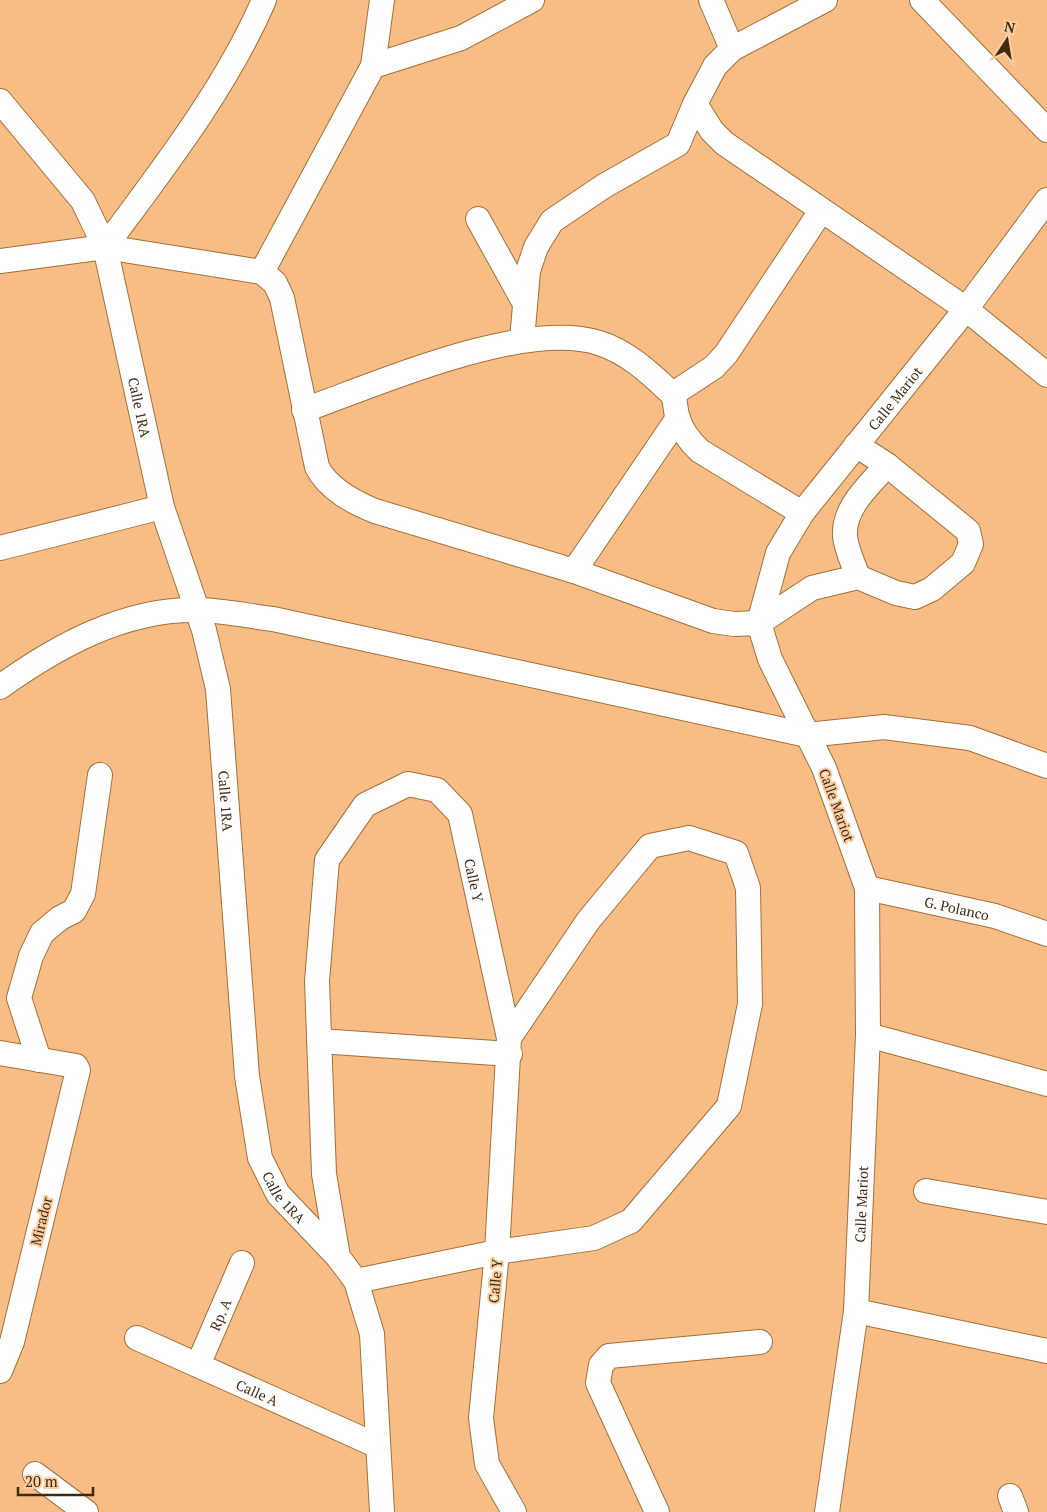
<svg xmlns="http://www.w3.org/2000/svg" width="1047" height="1512" font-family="'PT Serif',serif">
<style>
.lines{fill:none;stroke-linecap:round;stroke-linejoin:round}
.street-casing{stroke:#a56f38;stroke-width:26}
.street{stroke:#fff;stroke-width:24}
.labels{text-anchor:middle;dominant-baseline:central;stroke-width:4;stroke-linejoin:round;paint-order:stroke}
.street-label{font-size:14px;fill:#402912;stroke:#fccda1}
</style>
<rect width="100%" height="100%" fill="#f7bd85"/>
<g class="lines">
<g class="street-casing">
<g id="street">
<polyline points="711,0 732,49"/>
<polyline points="922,0 1047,130"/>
<polyline points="373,66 382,0"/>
<path id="s1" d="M0 101 83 201 105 247 162 507 204 630 218 689 247 1076 260 1158 278 1194 338 1257 356 1281 372 1334 382 1512"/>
<polyline points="695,104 712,131 724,143 966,309 1047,375"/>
<polyline points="478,219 524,302"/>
<path d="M105 247C162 170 226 88 264 0"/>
<path d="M0 261 105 247 262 272 275 283 282 298 317 467C328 489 353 502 375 511L574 571 713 621 734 624 759 623 812 588 858 577 896 593 915 597 932 589 963 563 971 544 968 531 887 465"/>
<polyline points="262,272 373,66 461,38 532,0"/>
<polyline points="522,340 528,271 536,247 552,221 604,186 678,144 695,104 715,66 732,49 825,0"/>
<polyline points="673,394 714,367 726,354 821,211"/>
<path d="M304 410C378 384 524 319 599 343 626 351 650 373 670 392 676 397 675 409 677 416 681 429 690 442 700 451L802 513"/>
<path d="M856 445 887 465C870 485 843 507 845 536 846 549 854 565 858 577"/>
<polyline points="0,548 162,507"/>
<polyline points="574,571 678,418"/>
<path d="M0 687C57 646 124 609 196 610 221 610 248 616 273 619L807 735 884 727 970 738 1047 766"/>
<path id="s2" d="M867 888 995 916 1047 934"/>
<polyline points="868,1035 1047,1084"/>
<polyline points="319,1041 510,1054"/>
<polyline points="0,1053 76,1066 78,1070 12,1342 0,1371"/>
<polyline points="39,1060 19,998 31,956 42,933 60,918 74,911 83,894 100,775"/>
<polyline points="926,1191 1047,1212"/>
<path id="s3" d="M338 1257 324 1174 317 981 327 860 365 805 408 784 437 790 460 814 509 1038 497 1252 481 1418 487 1464 514 1512"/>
<polyline points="356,1281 497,1252 594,1238 631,1221 729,1106 750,1004 748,888 736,853 689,838 650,846 588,921 509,1038"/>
<polyline points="856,1311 1047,1351"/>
<path id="s4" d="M137 1338 378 1446"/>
<path id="s5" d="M198 1365 242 1263"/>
<polyline points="35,1474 86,1512"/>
<polyline points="1010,1496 1016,1512"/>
<polyline points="657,1512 598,1383 601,1365 609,1356 760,1342"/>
<path id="s6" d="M827 1512 856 1311 868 1035 867 888 824 768 770 659 759 623 778 553 802 513 966 309 1047 200"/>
</g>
</g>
<use href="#street" class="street"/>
</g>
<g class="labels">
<g class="street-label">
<text stroke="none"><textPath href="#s6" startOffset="1180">Calle Mariot</textPath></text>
<text stroke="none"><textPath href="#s1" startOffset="345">Calle 1RA</textPath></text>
<text stroke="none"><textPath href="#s1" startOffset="750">Calle 1RA</textPath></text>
<text transform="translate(837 805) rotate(70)">Calle Mariot</text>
<text stroke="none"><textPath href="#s3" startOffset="644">Calle Y</textPath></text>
<text stroke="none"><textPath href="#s2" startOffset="92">G. Polanco</textPath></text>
<text stroke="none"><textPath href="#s1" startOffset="1155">Calle 1RA</textPath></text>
<text stroke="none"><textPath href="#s6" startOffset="310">Calle Mariot</textPath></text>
<text transform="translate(41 1221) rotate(-76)">Mirador</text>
<text transform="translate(495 1281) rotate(-85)">Calle Y</text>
<text stroke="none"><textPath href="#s5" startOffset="55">Rp. A</textPath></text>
<text stroke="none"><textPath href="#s4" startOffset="132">Calle A</textPath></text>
</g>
</g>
<g transform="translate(1007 40) rotate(12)" stroke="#fccda1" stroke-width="4" paint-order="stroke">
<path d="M0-4L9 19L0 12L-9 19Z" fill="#402912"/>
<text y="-8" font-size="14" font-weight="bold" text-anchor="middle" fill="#402912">N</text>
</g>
<path d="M18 1487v8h75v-8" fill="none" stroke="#402912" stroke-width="2.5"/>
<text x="25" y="1487" font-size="15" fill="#402912" stroke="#fccda1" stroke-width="4" paint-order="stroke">20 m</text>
</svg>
